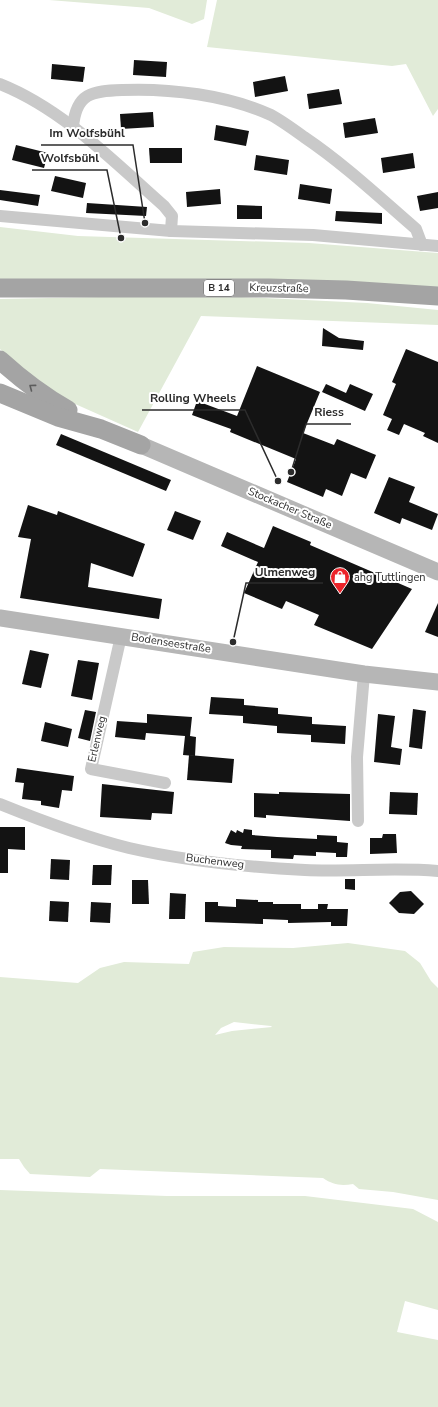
<svg xmlns="http://www.w3.org/2000/svg" width="438" height="1407" font-family="'Nunito Sans',sans-serif">
<style>
.green{fill:#e1ebd8;fill-rule:evenodd}
.building{fill:#131313}
.lines{fill:none;stroke-linecap:round;stroke-linejoin:round}
.street{stroke:#c9c9c9;stroke-width:12}
.secondary{stroke:#b6b6b6;stroke-width:17}
.primary{stroke:#a4a4a4;stroke-width:19}
.oneway{stroke:#5c5c5c}
.labels{text-anchor:middle;dominant-baseline:central;stroke-width:4;stroke-linejoin:round;paint-order:stroke}
.shield{fill:#fff;stroke:#6b6b6b;stroke-width:1}
.shield-label{font-size:10px;font-weight:bold;fill:#2c2c2c}
.street-label{font-size:11px;fill:#2c2c2c;stroke:#fff}
.poi-label{font-size:11px;fill:#2c2c2c;stroke:#fff;text-anchor:start}
.leader{fill:none;stroke:#2c2c2c;stroke-width:1.5}
.callout-dot{fill:#2c2c2c;stroke:#fff;stroke-width:1.5}
.callout-label{font-size:12px;text-anchor:middle;font-weight:bold;fill:#2c2c2c;stroke:#fff;stroke-width:4;stroke-linejoin:round;paint-order:stroke}
</style>
<rect width="100%" height="100%" fill="#fff"/>
<g class="green">
<polygon points="49,0 207,0 204,19 192,24 149,8"/>
<polygon points="217,0 438,0 438,109 433,116 406,64 392,66 207,47"/>
<polygon points="0,227 78,236 309,243 438,253 438,289 0,279"/>
<polygon points="200,295 367,303 438,310 438,325 201,316 138,432 64,399 27,376 0,349 0,299"/>
<path d="M348 943 405 951 420 963 431 981 438 988V1200L393 1192 359 1189 353 1184C341 1186 333 1185 323 1178L100 1169 90 1177 30 1174 24 1167 19 1159H0V977L78 983 100 968 124 962 189 964 193 952 224 947 293 948ZM234 1022 271 1026 272 1027 232 1031 215 1035 221 1028Z"/>
<polygon points="0,1190 167,1196 305,1196 413,1209 438,1222 438,1310 405,1301 397,1332 438,1340 438,1407 0,1407"/>
</g>
<g class="building">
<polygon points="134,60 167,62 166,77 133,75"/>
<polygon points="52,64 85,67 83,82 51,79"/>
<polygon points="285,76 288,91 255,97 253,82"/>
<polygon points="339,89 342,104 309,109 307,94"/>
<polygon points="153,112 154,127 121,129 120,114"/>
<polygon points="375,118 378,133 345,138 343,123"/>
<polygon points="216,125 249,131 246,146 214,140"/>
<polygon points="16,145 48,153 44,168 12,160"/>
<polygon points="149,148 182,148 182,163 150,163"/>
<polygon points="413,153 415,168 383,173 381,158"/>
<polygon points="256,155 289,160 287,175 254,170"/>
<polygon points="55,176 86,183 83,198 51,191"/>
<polygon points="300,184 332,189 330,204 298,199"/>
<polygon points="220,189 221,204 187,207 186,192"/>
<polygon points="0,190 40,195 38,206 0,200"/>
<polygon points="438,192 438,208 420,211 417,196"/>
<polygon points="87,203 147,207 146,216 86,213"/>
<polygon points="237,205 262,206 262,219 237,219"/>
<polygon points="336,211 382,213 382,224 335,221"/>
<polygon points="323,328 339,338 364,341 363,350 322,346"/>
<polygon points="406,349 438,362 438,443 423,436 425,433 404,424 399,435 387,430 392,419 383,415 396,384 392,382"/>
<polygon points="257,366 320,392 303,433 334,445 337,439 376,455 366,479 351,473 342,496 326,489 323,497 287,482 296,459 230,432 231,429 192,415 197,401 237,416"/>
<polygon points="326,384 346,393 350,384 373,394 365,411 322,392"/>
<polygon points="61,434 171,480 166,491 56,445"/>
<polygon points="389,477 415,487 409,502 438,514 432,530 402,518 400,524 374,513"/>
<polygon points="28,505 57,515 58,511 145,544 133,577 91,563 88,587 162,599 159,619 20,598 31,539 18,537"/>
<polygon points="175,511 201,521 193,540 167,530"/>
<polygon points="273,526 311,542 310,545 412,589 372,649 314,625 319,615 286,601 282,609 244,593 258,562 221,546 227,532 264,548"/>
<polygon points="438,603 438,637 425,632"/>
<polygon points="30,650 49,654 41,688 22,684"/>
<polygon points="78,660 99,663 92,700 71,696"/>
<polygon points="211,697 244,699 244,705 278,708 278,714 312,717 312,724 346,726 345,744 311,742 311,735 277,733 277,726 243,723 243,716 209,714"/>
<polygon points="413,709 426,711 422,749 409,747"/>
<polygon points="85,710 96,712 90,741 78,738"/>
<polygon points="147,714 192,717 190,736 196,737 195,756 183,755 185,736 146,733 145,740 115,737 117,721 147,723"/>
<polygon points="378,714 395,716 391,747 402,749 400,765 374,762"/>
<polygon points="45,722 72,729 68,747 41,741"/>
<polygon points="189,755 234,759 232,783 187,780"/>
<polygon points="17,768 74,776 72,791 62,790 59,808 41,805 41,801 22,799 24,783 15,782"/>
<polygon points="102,784 174,792 172,814 152,813 151,820 100,817"/>
<polygon points="279,792 350,794 350,821 266,815 266,818 254,817 254,793 279,794"/>
<polygon points="390,792 418,793 417,815 389,814"/>
<polygon points="0,827 25,827 25,850 8,849 8,873 0,873"/>
<polygon points="244,829 252,830 252,835 277,837 317,839 317,835 337,836 337,842 348,843 347,857 336,857 336,853 316,852 316,856 294,855 293,859 271,858 271,850 241,849 242,846 231,845 225,843 231,830 236,833 237,830 243,833"/>
<polygon points="383,834 396,834 397,853 370,854 370,838 382,838"/>
<polygon points="51,859 70,860 69,880 50,879"/>
<polygon points="93,865 112,865 111,885 92,885"/>
<polygon points="345,879 355,879 355,890 345,889"/>
<polygon points="132,880 148,880 149,904 132,904"/>
<polygon points="411,891 424,904 414,914 399,913 389,903 400,892"/>
<polygon points="170,893 186,894 185,919 169,919"/>
<polygon points="236,899 258,900 258,902 273,902 273,904 301,904 301,909 318,909 318,904 328,904 327,909 348,909 347,926 331,926 331,922 288,923 288,920 263,919 263,924 205,922 205,902 218,902 218,906 236,907"/>
<polygon points="50,901 69,902 68,922 49,921"/>
<polygon points="91,902 111,903 110,923 90,922"/>
</g>
<g class="lines">
<g class="street">
<path d="M0 84C63 109 114 162 164 206L172 216 171 231"/>
<path d="M73 127C76 93 92 91 122 90 170 88 227 95 271 115 282 121 293 129 304 137 344 164 379 197 416 229L422 245"/>
<polyline points="0,216 171,231 313,235 438,246"/>
<polyline points="121,636 91,769 165,783"/>
<path d="M0 804C42 821 85 837 129 848 186 861 246 867 305 870 349 872 394 867 438 871"/>
<polyline points="358,821 357,757 364,674"/>
</g>
<g class="secondary">
<polyline points="141,445 438,572"/>
<polyline points="0,618 364,674 438,682"/>
</g>
<g class="primary">
<polyline points="0,288 269,288 346,290 438,296"/>
<path d="M0 360C21 379 43 396 68 410"/>
<polyline points="0,393 58,417 101,429 141,445"/>
</g>
</g>
<defs><path id="oneway-chevron" d="M-2-3.5L2.5 0L-2 3.5" fill="none" stroke-width="1.6" stroke-linecap="round" stroke-linejoin="round"/></defs>
<use class="oneway" href="#oneway-chevron" transform="translate(32 387) rotate(-143)"/>
<defs>
<g id="shop-pin" transform="scale(1)"><path d="M0 17L-7.5 6A9.5 9.5 0 1 1 7.5 6Z" fill="#ec242a" stroke="#fff"/><path d="M-5-2.5h2.3a2.7 3.5 0 0 1 5.4 0H5L5.5 6h-11ZM-1.5-2.5h3a1.5 2.3 0 0 0-3 0Z" fill="#fff"/></g>
</defs>
<g fill-rule="evenodd">
<use href="#shop-pin" x="340" y="577"/>
</g>
<g class="labels">
<rect class="shield" x="204" y="280" width="30" height="16" rx="3"/>
<g class="shield-label">
<text x="219" y="288">B 14</text>
</g>
<g class="street-label">
<text transform="translate(279 288) rotate(1)">Kreuzstraße</text>
<text transform="translate(290 508) rotate(23)">Stockacher Straße</text>
<text transform="translate(171 643) rotate(9)">Bodenseestraße</text>
<text transform="translate(97 739) rotate(-77)">Erlenweg</text>
<text transform="translate(215 861) rotate(7)">Buchenweg</text>
</g>
<g class="poi-label">
<text x="354" y="577">ahg Tuttlingen</text>
</g>
</g>
<path class="leader" d="M145 223L133 145H41M121 238L107 170H32M278 481L245 410H142M291 472L306 424H351M233 642L246 583H323"/>
<g class="callout-dot">
<circle cx="145" cy="223" r="4"/>
<circle cx="121" cy="238" r="4"/>
<circle cx="278" cy="481" r="4"/>
<circle cx="291" cy="472" r="4"/>
<circle cx="233" cy="642" r="4"/>
</g>
<g class="callout-label">
<text x="87" y="137">Im Wolfsbühl</text>
<text x="70" y="162">Wolfsbühl</text>
<text x="193" y="402">Rolling Wheels</text>
<text x="329" y="416">Riess</text>
<text x="285" y="576">Ulmenweg</text>
</g>
</svg>
